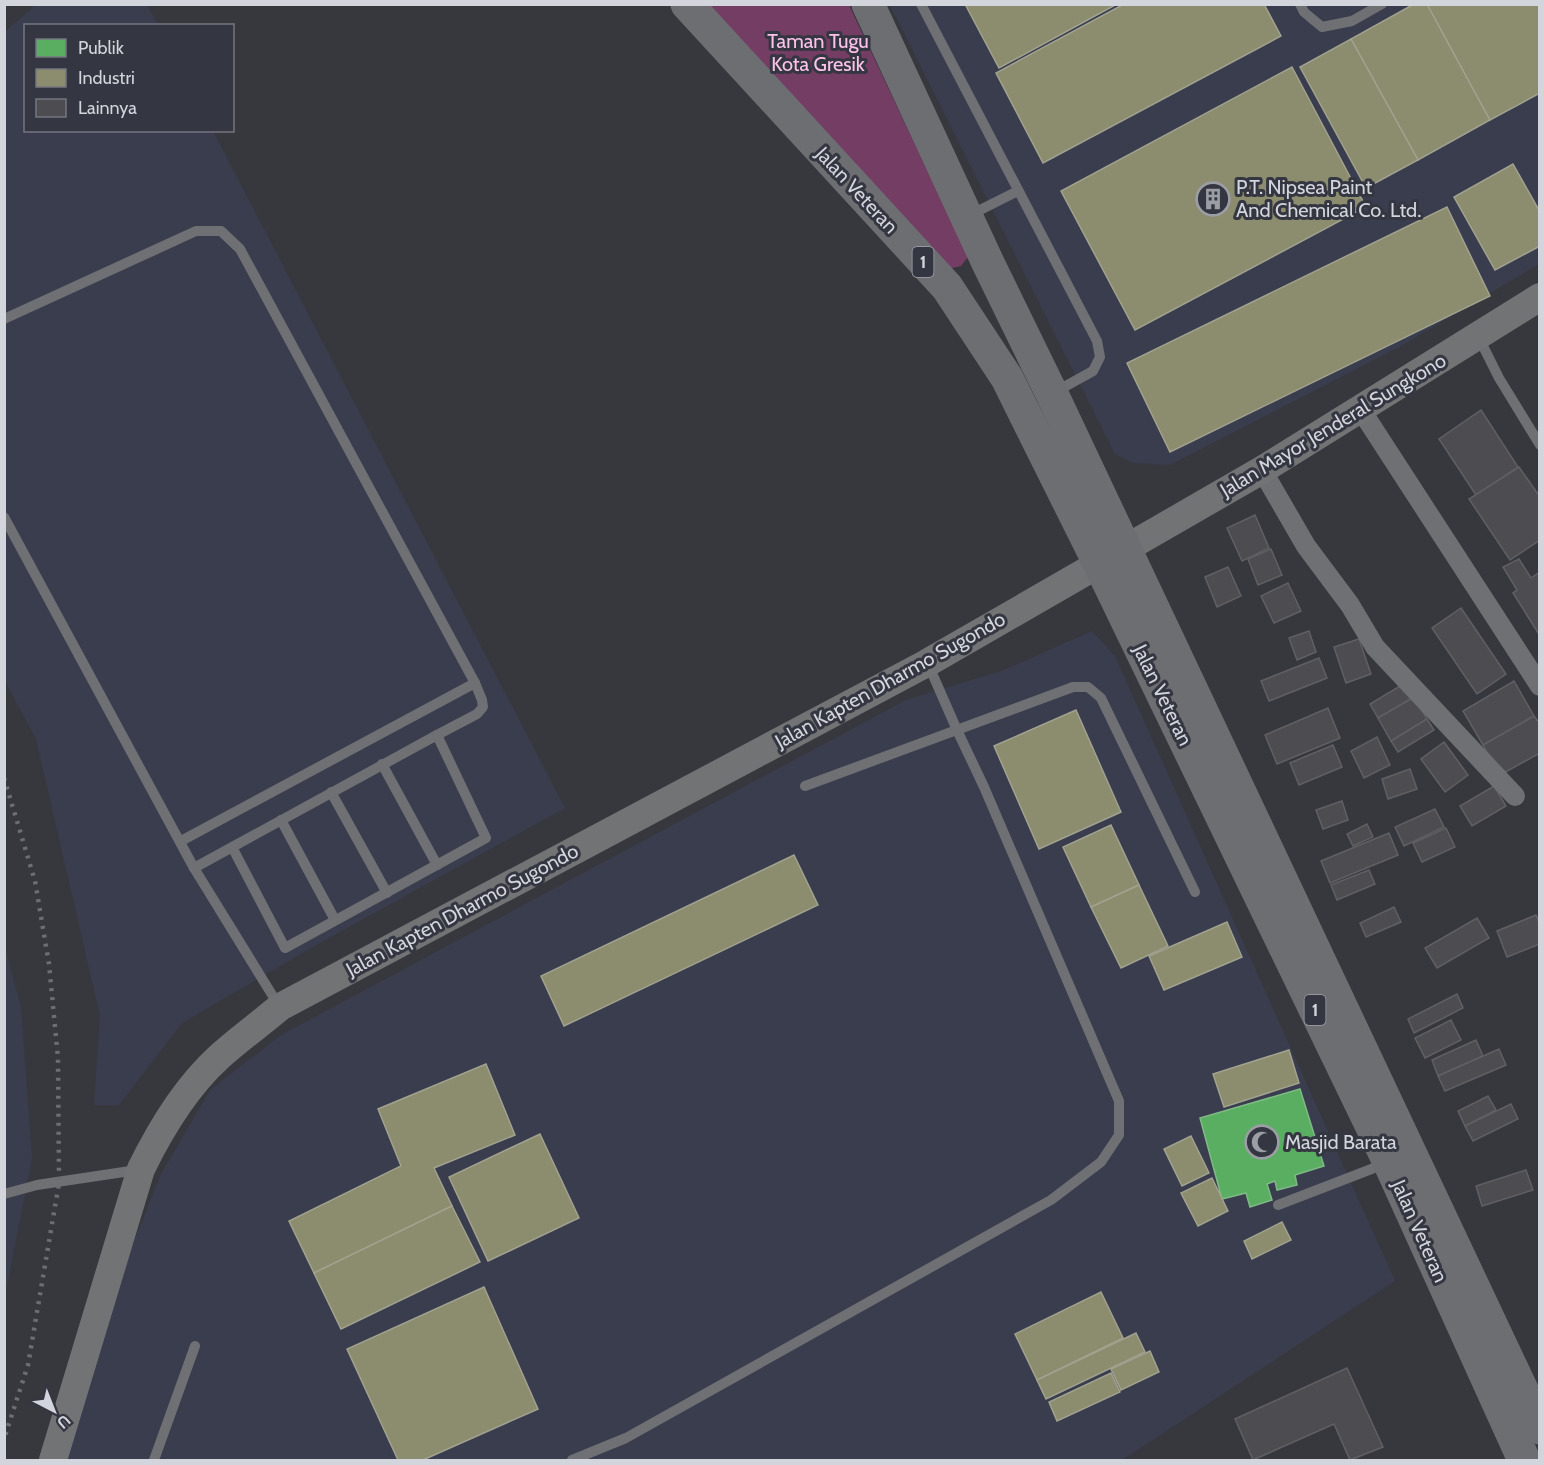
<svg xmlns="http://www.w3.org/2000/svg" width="1544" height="1465" font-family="Cabin,sans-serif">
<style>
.built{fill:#3a3d4d}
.green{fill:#733d64}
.public{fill:#5aae61;stroke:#7eba86;stroke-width:1.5}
.industry{fill:#8c8c6e;stroke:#a1a28f;stroke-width:1.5}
.building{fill:#4d4d51;stroke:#605f64;stroke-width:1.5}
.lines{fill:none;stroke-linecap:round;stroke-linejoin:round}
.lane{stroke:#6e7073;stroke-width:10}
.street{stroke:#6e7073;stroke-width:20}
.secondary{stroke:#717375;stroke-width:28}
.highway{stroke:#6d6e72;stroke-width:33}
.rail{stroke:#6c6e71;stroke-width:4.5;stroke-dasharray:3 6;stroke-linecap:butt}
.labels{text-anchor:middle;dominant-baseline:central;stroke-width:6;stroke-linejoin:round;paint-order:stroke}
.shield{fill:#343641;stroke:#a3a5ae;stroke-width:1.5}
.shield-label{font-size:18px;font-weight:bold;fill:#d3d5dc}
.park-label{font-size:20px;fill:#fcc3e9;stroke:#343641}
.poi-label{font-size:20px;fill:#d3d5dc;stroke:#343641;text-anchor:start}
.street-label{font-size:20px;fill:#d3d5dc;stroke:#343641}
</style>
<rect width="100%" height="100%" fill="#37383e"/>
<g class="built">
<polygon points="35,5 147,5 158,25 26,26 26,130 213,131 565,808 318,944 182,1023 119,1105 94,1105 100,1016 36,739 5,681 5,32"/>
<polygon points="890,5 1539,5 1539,264 1401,346 1170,465 1133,463 1115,454"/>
<polygon points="1092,631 1115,656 1395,1281 1122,1460 65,1460 123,1269 161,1174 210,1090 281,1035 906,700 1004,670"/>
<polygon points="5,947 21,1008 32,1158 5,1296"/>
</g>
<polygon class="green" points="708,5 849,5 968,257 961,266 948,269"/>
<polygon class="public" points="1300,1089 1324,1166 1295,1175 1297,1185 1277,1190 1275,1181 1267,1184 1272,1200 1250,1207 1246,1193 1222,1199 1200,1118"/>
<g class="industry">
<polygon points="965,4 1117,4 999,68"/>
<polygon points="1124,4 1264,4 1281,36 1043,163 996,73"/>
<polygon points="1414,4 1427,4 1490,120 1418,160 1351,39"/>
<polygon points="1427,4 1540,4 1540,93 1490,120"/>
<polygon points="1351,39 1418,160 1366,188 1300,67"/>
<polygon points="1292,67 1366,207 1135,330 1061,191"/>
<polygon points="1513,164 1540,212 1540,246 1495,270 1454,197"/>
<polygon points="1447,207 1490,296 1170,452 1127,363"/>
<polygon points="1076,710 1121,812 1039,849 994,746"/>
<polygon points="1111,825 1139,885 1091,907 1063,847"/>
<polygon points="794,855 818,905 564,1026 541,976"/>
<polygon points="1139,885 1168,946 1121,968 1091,907"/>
<polygon points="1227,922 1242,957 1164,990 1149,956"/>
<polygon points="1289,1050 1299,1083 1224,1107 1213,1074"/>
<polygon points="486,1064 515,1135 434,1168 452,1206 314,1273 289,1221 401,1166 378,1109"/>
<polygon points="540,1134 579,1218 488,1261 449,1177"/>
<polygon points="1191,1136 1209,1173 1182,1186 1164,1149"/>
<polygon points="1212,1178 1228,1211 1198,1226 1181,1193"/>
<polygon points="452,1206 480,1262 341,1329 314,1273"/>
<polygon points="1282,1222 1291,1240 1252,1259 1244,1241"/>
<polygon points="484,1287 538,1409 423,1460 398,1460 347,1349"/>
<polygon points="1101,1292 1123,1338 1037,1380 1015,1334"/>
<polygon points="1136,1333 1145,1352 1046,1399 1037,1380"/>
<polygon points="1150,1351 1159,1372 1121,1390 1111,1369"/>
<polygon points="1111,1373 1120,1392 1057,1421 1049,1402"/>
</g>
<g class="building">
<polygon points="1481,410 1518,467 1476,495 1439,439"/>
<polygon points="1519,467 1540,497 1540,540 1510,560 1469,499"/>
<polygon points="1255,515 1269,548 1242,561 1227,528"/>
<polygon points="1271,549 1282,575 1258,585 1248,559"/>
<polygon points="1519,559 1531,578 1540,572 1540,636 1513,593 1517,590 1503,567"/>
<polygon points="1228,567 1241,596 1217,607 1205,577"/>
<polygon points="1288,583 1301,611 1274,623 1261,596"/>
<polygon points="1461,608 1506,674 1477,694 1432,628"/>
<polygon points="1309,631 1316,652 1297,660 1289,638"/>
<polygon points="1359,639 1371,674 1346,683 1334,647"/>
<polygon points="1319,658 1327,678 1269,701 1261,681"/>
<polygon points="1514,681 1534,716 1483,745 1463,711"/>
<polygon points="1405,683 1414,697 1378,718 1370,704"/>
<polygon points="1414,697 1427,719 1391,741 1378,718"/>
<polygon points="1328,708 1340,738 1277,764 1265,735"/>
<polygon points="1534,716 1540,724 1540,753 1500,775 1483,745"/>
<polygon points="1427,719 1434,730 1398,752 1391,741"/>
<polygon points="1377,737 1390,765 1364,778 1351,751"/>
<polygon points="1444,742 1468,775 1445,792 1421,759"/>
<polygon points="1333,745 1342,767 1299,785 1290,763"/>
<polygon points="1410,769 1417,789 1388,799 1382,779"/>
<polygon points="1494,786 1506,806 1472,826 1460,806"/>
<polygon points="1342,801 1348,820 1323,829 1316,810"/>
<polygon points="1435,809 1444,827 1404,846 1395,827"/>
<polygon points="1367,824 1373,837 1353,846 1347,834"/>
<polygon points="1446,828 1455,847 1422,862 1413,843"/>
<polygon points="1389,833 1398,855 1330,883 1321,861"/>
<polygon points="1369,870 1375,884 1337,900 1331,885"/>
<polygon points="1394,907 1401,922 1366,937 1360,923"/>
<polygon points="1536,915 1540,925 1540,944 1507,957 1497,931"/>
<polygon points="1477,918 1489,938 1437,968 1425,948"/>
<polygon points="1457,994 1463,1008 1414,1033 1408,1019"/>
<polygon points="1451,1020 1461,1040 1425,1058 1415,1038"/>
<polygon points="1476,1040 1483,1056 1438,1076 1432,1060"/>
<polygon points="1499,1049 1506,1065 1445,1091 1438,1076"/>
<polygon points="1488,1096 1496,1110 1465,1126 1458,1111"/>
<polygon points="1511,1104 1518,1119 1473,1141 1465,1126"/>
<polygon points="1526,1170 1533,1190 1482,1206 1476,1186"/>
<polygon points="1347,1368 1383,1447 1350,1460 1334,1424 1253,1460 1235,1419"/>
</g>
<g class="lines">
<g class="lane">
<polyline points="921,4 1097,341 1100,357 1093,371 1055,392"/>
<polyline points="1300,4 1304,12 1322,27 1352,21 1382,4"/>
<polyline points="970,215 1018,191"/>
<polyline points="4,319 196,231 221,231 240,249 475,683 181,841"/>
<polyline points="1478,336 1499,378 1540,445"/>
<polyline points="4,517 194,868 279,1006"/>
<polyline points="437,735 477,714 483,707 482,700 475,683"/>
<polyline points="382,764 437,865"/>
<polyline points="805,786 1073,687 1088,687 1101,698 1195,892"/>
<polyline points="331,792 387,893"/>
<polyline points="281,820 335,920"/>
<polyline points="194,868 437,735 486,838 285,948 232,847"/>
<polyline points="4,1194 37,1185 137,1170"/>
<polyline points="1278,1205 1387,1163"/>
<polyline points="154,1460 195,1346"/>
<polyline points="572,1460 626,1438 1051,1200 1101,1162 1119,1135 1119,1101 984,787 957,730 928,664"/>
</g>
<g class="street">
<polyline points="1361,410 1540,686"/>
<polyline points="1262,470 1306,546 1350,605 1375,647 1515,796"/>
</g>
<path class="secondary" d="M53 1460 141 1169C161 1128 185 1088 219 1057 239 1039 260 1024 280 1007L927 663 1262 470 1540 297"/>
<g class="highway">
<polyline points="687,4 947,287 1007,378 1099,563 1389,1162 1524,1460"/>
<polyline points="868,4 988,263 1052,394 1540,1428"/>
</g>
<polyline class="rail" points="4,778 35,881 49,964 58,1058 59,1183 28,1365 4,1439"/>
</g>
<defs>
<g id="building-ring" transform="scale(1.725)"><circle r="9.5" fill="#343641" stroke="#9c9ea5" stroke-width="1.5"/><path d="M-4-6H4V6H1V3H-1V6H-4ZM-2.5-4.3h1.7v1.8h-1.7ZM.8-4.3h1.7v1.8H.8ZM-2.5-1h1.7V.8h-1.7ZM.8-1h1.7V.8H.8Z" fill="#9c9ea5"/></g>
<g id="mosque-ring" transform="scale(1.725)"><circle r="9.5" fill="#343641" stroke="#9c9ea5" stroke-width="1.5"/><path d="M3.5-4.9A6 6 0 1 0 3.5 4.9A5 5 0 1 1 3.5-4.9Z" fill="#9c9ea5"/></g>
</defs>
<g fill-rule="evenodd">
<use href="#building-ring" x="1213" y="199"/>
<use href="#mosque-ring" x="1262" y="1142"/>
</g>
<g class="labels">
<g class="shield">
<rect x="912.5" y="247" width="21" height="30" rx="4.5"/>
<rect x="1304.5" y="995" width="21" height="30" rx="4.5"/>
</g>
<g class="shield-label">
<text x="923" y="262">1</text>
<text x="1315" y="1010">1</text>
</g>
<g class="park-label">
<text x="818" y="41">Taman Tugu<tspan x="818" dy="23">Kota Gresik</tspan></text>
</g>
<g class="poi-label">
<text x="1236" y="187">P.T. Nipsea Paint<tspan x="1236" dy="23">And Chemical Co. Ltd.</tspan></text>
<text x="1285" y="1142">Masjid Barata</text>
</g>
<g class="street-label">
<text transform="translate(857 190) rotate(47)">Jalan Veteran</text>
<text transform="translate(1333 425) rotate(-31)">Jalan Mayor Jenderal Sungkono</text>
<text transform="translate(890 680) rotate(-29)">Jalan Kapten Dharmo Sugondo</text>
<text transform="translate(1163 695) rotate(64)">Jalan Veteran</text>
<text transform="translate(462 910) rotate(-28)">Jalan Kapten Dharmo Sugondo</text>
<text transform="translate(1420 1231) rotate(66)">Jalan Veteran</text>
</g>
</g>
<rect width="1544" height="1465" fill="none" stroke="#d3d5dc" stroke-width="12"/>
<rect x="24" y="24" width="210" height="108" fill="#343641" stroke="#74767f" stroke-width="1.5"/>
<rect x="36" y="39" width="30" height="18" fill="#5aae61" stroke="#74767f" stroke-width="1.5"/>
<text x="78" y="54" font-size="18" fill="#d3d5dc">Publik</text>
<rect x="36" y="69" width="30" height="18" fill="#8c8c6e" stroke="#74767f" stroke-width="1.5"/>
<text x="78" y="84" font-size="18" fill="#d3d5dc">Industri</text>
<rect x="36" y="99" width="30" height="18" fill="#4d4d51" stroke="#74767f" stroke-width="1.5"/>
<text x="78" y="114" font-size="18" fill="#d3d5dc">Lainnya</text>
<g transform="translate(54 1411) rotate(138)" stroke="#343641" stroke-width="4.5" paint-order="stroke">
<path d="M0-4.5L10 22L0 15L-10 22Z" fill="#d3d5dc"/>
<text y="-9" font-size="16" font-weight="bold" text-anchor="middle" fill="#d3d5dc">U</text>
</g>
</svg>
